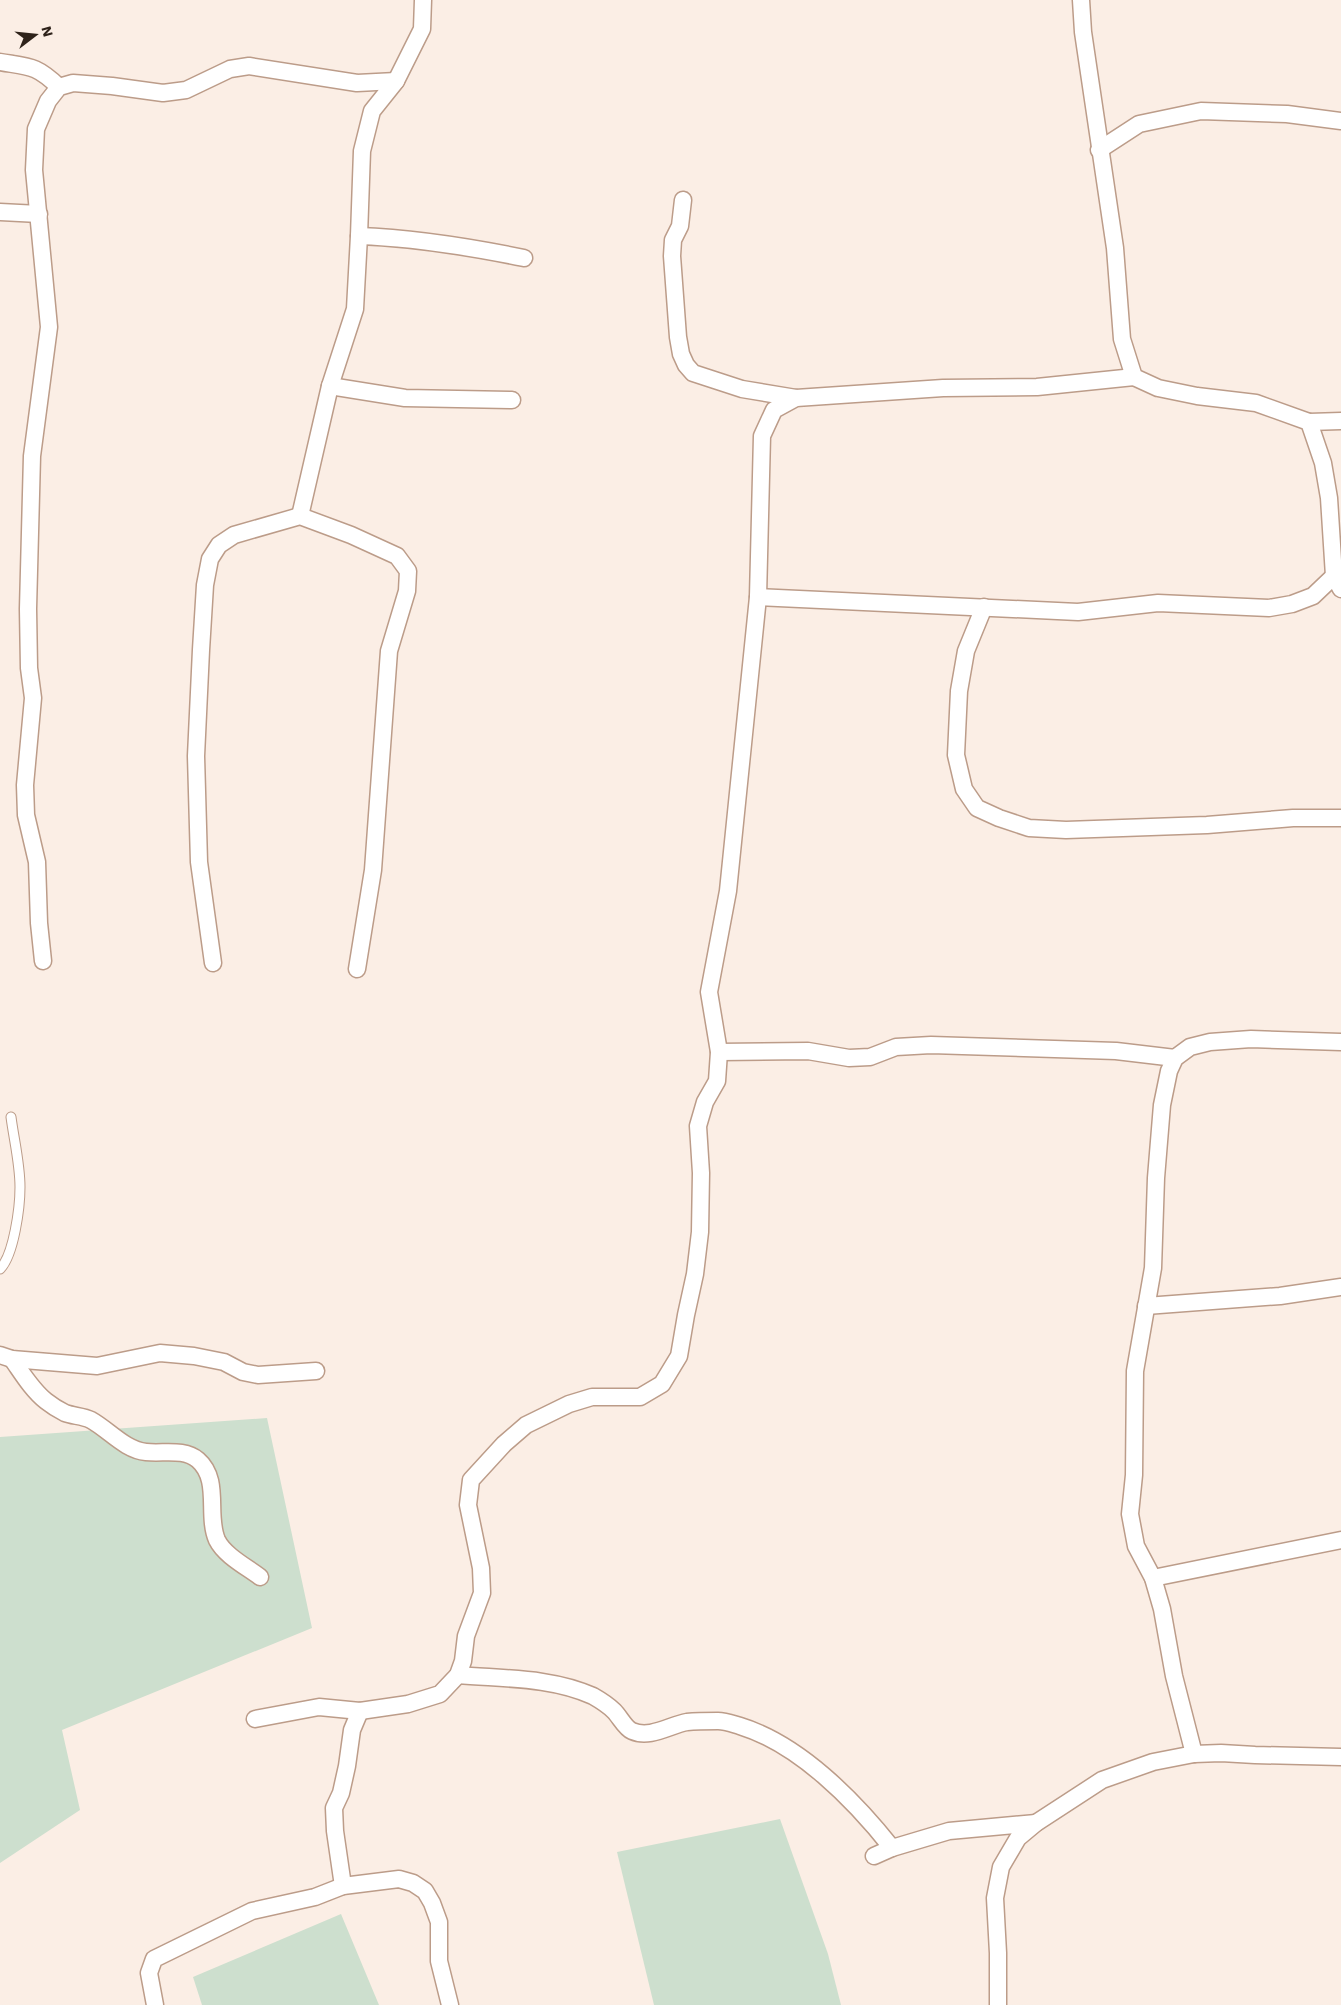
<svg xmlns="http://www.w3.org/2000/svg" width="1341" height="2005" font-family="'Work Sans',sans-serif">
<style>
.green{fill:#cddfce}
.lines{fill:none;stroke-linecap:round;stroke-linejoin:round}
.lane-casing{stroke:#bc9c89;stroke-width:11}
.street-casing{stroke:#bc9c89;stroke-width:19}
.lane{stroke:#fff;stroke-width:9}
.street{stroke:#fff;stroke-width:16}
</style>
<rect width="100%" height="100%" fill="#fbeee5"/>
<g class="green">
<polygon points="267,1418 312,1628 62,1730 80,1810 0,1863 0,1437"/>
<polygon points="780,1819 828,1954 841,2005 654,2005 617,1852"/>
<polygon points="341,1914 379,2005 202,2005 193,1977"/>
</g>
<g class="lines">
<g class="lane-casing">
<path id="lane" d="M0 1269C14 1255 20 1207 20 1187 20 1164 14 1140 11 1117"/>
</g>
<g class="street-casing">
<g id="street">
<polyline points="1081,0 1083,32 1115,248 1122,339 1134,377 1158,388 1197,396 1256,403 1309,422 1323,463 1329,498 1334,576 1341,589"/>
<path d="M0 62C30 67 36 65 59 87"/>
<polyline points="1099,150 1139,124 1201,111 1287,114 1341,121"/>
<polyline points="683,200 680,226 673,240 672,256 678,337 681,354 686,365 693,373 742,389 796,398"/>
<polyline points="0,212 39,214"/>
<path d="M359 236C415 238 470 247 524 258"/>
<polyline points="330,386 405,398 512,400"/>
<polyline points="1309,422 1341,421"/>
<polyline points="300,516 330,386 355,309 359,236 362,151 372,111 396,81 422,29 423,0"/>
<polyline points="758,597 1078,612 1158,603 1269,608 1292,604 1313,596 1334,576"/>
<polyline points="984,607 966,651 959,691 956,755 964,789 977,808 999,818 1029,828 1066,830 1207,825 1293,818 1341,818"/>
<polyline points="43,961 39,923 37,862 26,815 25,785 33,698 29,668 28,609 32,456 49,327 34,170 36,129 48,101 59,87 73,83 112,86 163,93 186,90 230,69 249,66 357,83 396,81"/>
<polyline points="213,963 199,862 196,756 201,650 205,585 210,559 219,545 234,535 300,516 351,535 397,556 408,571 407,591 389,651 373,870 357,969"/>
<polyline points="719,1052 808,1051 849,1058 870,1057 896,1047 931,1045 1116,1051 1175,1058"/>
<polyline points="1146,1306 1280,1296 1341,1287"/>
<polyline points="0,1355 12,1359 97,1366 160,1353 194,1356 224,1362 243,1372 258,1375 316,1371"/>
<path d="M12 1359C22 1373 32 1390 46 1401 51 1405 59 1410 65 1413 73 1416 83 1416 91 1420 109 1430 125 1450 146 1452 163 1454 184 1448 198 1460 221 1480 206 1515 217 1540 225 1556 247 1567 260 1577"/>
<polyline points="1153,1578 1341,1540"/>
<path d="M458 1675C503 1679 551 1677 593 1696 600 1700 609 1706 614 1711 620 1717 625 1728 632 1731 650 1739 670 1725 687 1722 697 1721 708 1721 718 1721 725 1721 733 1724 740 1726 799 1744 854 1800 892 1848"/>
<polyline points="255,1719 319,1707 360,1711 408,1704 440,1694 458,1675 463,1661 466,1636 482,1593 481,1568 468,1505 471,1480 504,1444 526,1425 569,1404 592,1397 640,1397 662,1384 679,1356 686,1315 695,1274 700,1232 701,1173 698,1126 705,1102 717,1081 719,1052 709,992 728,891 758,597 762,436 774,410 796,398 943,388 1037,387 1134,377"/>
<polyline points="1194,1754 1174,1676 1162,1609 1153,1578 1136,1546 1130,1514 1134,1475 1135,1371 1153,1268 1156,1178 1162,1105 1169,1071 1175,1058 1190,1047 1210,1042 1251,1039 1341,1042"/>
<polyline points="874,1856 892,1848 949,1831 1036,1823"/>
<polyline points="343,1886 335,1831 334,1808 341,1793 347,1766 352,1730 360,1711"/>
<polyline points="155,2005 149,1973 154,1959 252,1911 315,1897 343,1886 399,1879 413,1883 425,1891 432,1903 439,1922 439,1961 450,2005"/>
<polyline points="998,2005 998,1953 995,1898 1001,1867 1018,1838 1036,1823 1102,1780 1153,1762 1194,1754 1221,1753 1255,1755 1341,1757"/>
</g>
</g>
<use href="#lane" class="lane"/>
<use href="#street" class="street"/>
</g>
<g transform="translate(35 35) rotate(74)" stroke="#fbeee5" stroke-width="4" paint-order="stroke">
<path d="M0-4L9 19L0 12L-9 19Z" fill="#2e221a"/>
<text y="-8" font-size="14" font-weight="bold" text-anchor="middle" fill="#2e221a">N</text>
</g>
</svg>
